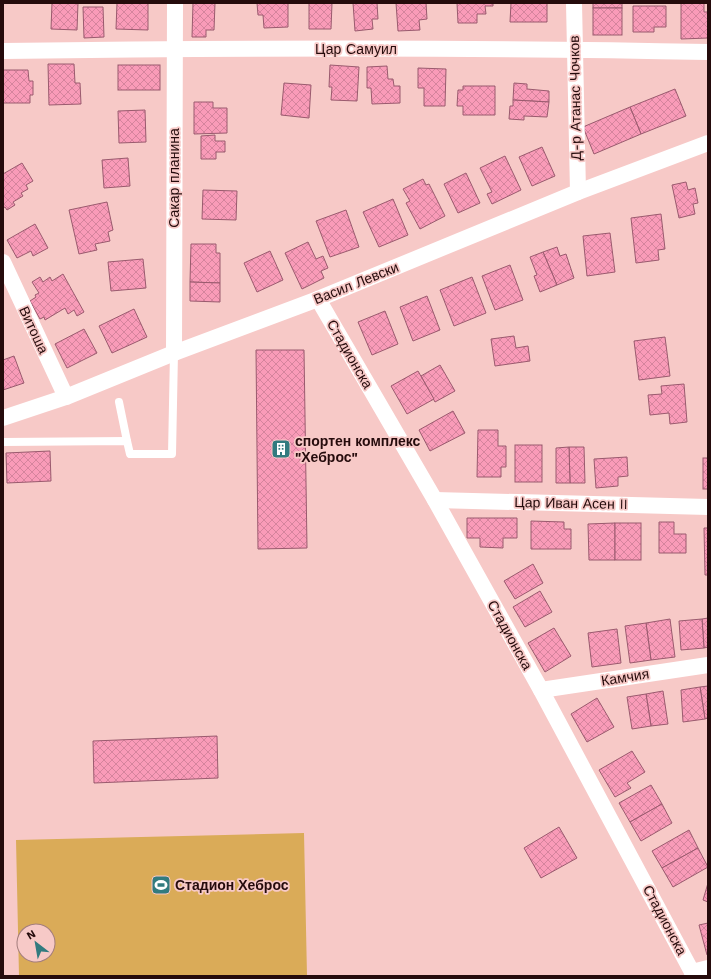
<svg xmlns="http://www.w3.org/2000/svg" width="711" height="979" font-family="'Work Sans',sans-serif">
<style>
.green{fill:#daab58;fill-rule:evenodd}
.building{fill:url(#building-cross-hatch);stroke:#9a5a6e}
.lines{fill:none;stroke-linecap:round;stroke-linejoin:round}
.lane{stroke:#fff;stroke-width:8}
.street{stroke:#fff;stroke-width:16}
.labels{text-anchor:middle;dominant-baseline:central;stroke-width:3.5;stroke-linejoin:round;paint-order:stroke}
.street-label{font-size:14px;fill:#250b0c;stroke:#f7c9c7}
.poi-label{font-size:14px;font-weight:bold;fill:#250b0c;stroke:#f7c9c7;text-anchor:start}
</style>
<defs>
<pattern id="building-cross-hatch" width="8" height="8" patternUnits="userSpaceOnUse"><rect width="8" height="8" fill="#f99bb8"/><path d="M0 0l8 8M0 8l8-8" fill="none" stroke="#d5849d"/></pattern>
</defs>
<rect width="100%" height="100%" fill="#f7c9c7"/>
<path class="green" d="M304 833 307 976H19L16 840ZM24 931H48V955H24Z"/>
<g class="building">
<polygon points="52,3 78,3 77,30 51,29"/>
<polygon points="117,3 148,3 148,30 116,29"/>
<polygon points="193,3 215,3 214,30 206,30 206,37 192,37"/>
<polygon points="257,3 288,3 288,27 264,28 263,15 258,15"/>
<polygon points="309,3 332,3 331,29 309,29"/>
<polygon points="353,3 377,3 378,19 372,19 373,29 355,31"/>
<polygon points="396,3 426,3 427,19 419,20 420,30 398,31"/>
<polygon points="457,3 493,3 493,6 485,6 486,14 477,14 477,23 458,23"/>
<polygon points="511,3 547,3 547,22 510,22"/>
<rect x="593" y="3" width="29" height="5"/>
<polygon points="681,3 704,3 704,12 708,12 708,38 681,39"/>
<polygon points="633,6 666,6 666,27 654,27 654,32 633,32"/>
<polygon points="83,7 103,7 104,37 84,38"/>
<rect x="593" y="8" width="29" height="27"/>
<polygon points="48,64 74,64 75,83 80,83 81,104 49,105"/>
<rect x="118" y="65" width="42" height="25"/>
<polygon points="330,65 359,67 357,101 331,100 332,87 329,87"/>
<polygon points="387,66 388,79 393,79 394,86 400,86 400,103 372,104 371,88 367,88 367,67"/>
<polygon points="418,68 446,69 445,106 424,106 424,88 418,88"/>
<polygon points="3,70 28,70 29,81 33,81 33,95 30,95 30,103 3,103"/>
<polygon points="284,83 311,85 309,118 281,115"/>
<polygon points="514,83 527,84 527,89 549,91 549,102 513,100"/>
<polygon points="463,86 495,86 495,115 463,115 463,106 457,106 458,90 463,90"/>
<polygon points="675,89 686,116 641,134 630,107"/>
<polygon points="513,100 549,102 547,117 524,116 524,120 509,119 510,106 513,106"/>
<polygon points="194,102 213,102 213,108 227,108 227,133 194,134"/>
<polygon points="630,107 641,134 594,154 583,127"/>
<polygon points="145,110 146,142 119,143 118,111"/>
<polygon points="215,135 215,141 225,141 225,152 216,152 216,159 201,159 201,136"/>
<polygon points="542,147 555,176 532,186 519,157"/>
<polygon points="505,156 521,190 492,204 487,194 492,192 480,168"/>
<polygon points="128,158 130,186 104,188 102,160"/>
<polygon points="22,163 33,181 26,185 28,189 21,193 23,196 13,202 15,205 7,210 5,207 3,208 3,174"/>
<polygon points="466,173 480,203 458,213 444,184"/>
<polygon points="423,179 426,185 429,184 445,216 420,229 406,203 410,201 403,189"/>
<polygon points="686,182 688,190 695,188 698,203 693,204 695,214 679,218 672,185"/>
<polygon points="203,190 237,191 236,220 202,219"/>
<polygon points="393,199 408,235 379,247 363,212"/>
<polygon points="107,202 113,230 108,232 110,241 95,244 97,250 79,254 69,210"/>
<polygon points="346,210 359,247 330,257 316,221"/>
<polygon points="661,214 665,249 658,250 659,260 636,263 631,218"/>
<polygon points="35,224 48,248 33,256 31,251 17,258 7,240"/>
<polygon points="610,233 615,272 587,276 583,236"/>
<polygon points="308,242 316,259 323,256 328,268 321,271 324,278 302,289 285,253"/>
<polygon points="191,244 216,244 216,253 220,253 220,283 190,282"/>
<polygon points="557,247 560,256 566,254 574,278 557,285 543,252"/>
<polygon points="270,251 283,280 257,292 244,263"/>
<polygon points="543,252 557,285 540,292 534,276 537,275 530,257"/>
<polygon points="143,259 146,288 111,291 108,262"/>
<polygon points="510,265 523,300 495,310 482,276"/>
<polygon points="63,274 84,312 77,316 74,310 68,314 65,308 45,320 44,317 40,319 30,301 36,297 35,295 39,293 32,282 40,277 43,282 50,277 52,281"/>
<polygon points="472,277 486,313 454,326 440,290"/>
<polygon points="190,282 220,283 220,302 190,301"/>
<polygon points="427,296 440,330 413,341 400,307"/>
<polygon points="134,309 147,337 112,353 99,326"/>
<polygon points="385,311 398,344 372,355 358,322"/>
<polygon points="84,329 97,353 67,368 55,344"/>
<polygon points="514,336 516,348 528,346 530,361 495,366 491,339"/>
<polygon points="665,337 670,376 639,380 634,341"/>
<polygon points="256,350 304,350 307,548 258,549"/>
<polygon points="14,356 24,383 3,390 3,360"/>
<polygon points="440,365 455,391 435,402 421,376"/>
<polygon points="418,371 434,399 407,414 391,386"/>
<polygon points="684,384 687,422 670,424 669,413 650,415 648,395 662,394 661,386"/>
<polygon points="453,411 465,433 430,451 419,430"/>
<polygon points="478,430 498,430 498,446 506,446 506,467 501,467 501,477 477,477"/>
<rect x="515" y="445" width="27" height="37"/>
<polygon points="569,447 584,447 585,483 570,483"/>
<polygon points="569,447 570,483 556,483 556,448"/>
<polygon points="50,451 51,481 7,483 6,453"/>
<polygon points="627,457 628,476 618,477 618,486 596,488 594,459"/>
<rect x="703" y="458" width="5" height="31"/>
<polygon points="467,518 517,518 517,538 503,538 503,548 480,547 480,538 467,538"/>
<polygon points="531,521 564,522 564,529 571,529 571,549 531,549"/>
<polygon points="659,522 674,522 674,534 686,534 686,553 659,553"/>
<polygon points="615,523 615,560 589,560 588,524"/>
<rect x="615" y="523" width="26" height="37"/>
<polygon points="704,528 708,528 708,575 705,575"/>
<polygon points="533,564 543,583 515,599 504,581"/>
<polygon points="540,591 552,612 525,627 513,607"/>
<polygon points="708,618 708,647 704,648 702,619"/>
<polygon points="670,619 675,657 651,660 646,623"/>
<polygon points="702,619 704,648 681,650 679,621"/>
<polygon points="646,623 651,660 630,663 625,626"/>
<polygon points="554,628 571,656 545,672 528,643"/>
<polygon points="617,629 621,663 592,667 588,633"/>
<polygon points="708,686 708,718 705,719 700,687"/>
<polygon points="700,687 705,719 683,722 681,690"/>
<polygon points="663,691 668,724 651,726 646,694"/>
<polygon points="646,694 651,726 632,729 627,697"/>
<polygon points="597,698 614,727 587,742 571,714"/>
<polygon points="217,736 218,778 94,783 93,741"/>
<polygon points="632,751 645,772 627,783 631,788 615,797 599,770"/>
<polygon points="651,785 662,804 630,822 619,803"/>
<polygon points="662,804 672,823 641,841 630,822"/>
<polygon points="559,827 577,858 541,878 524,848"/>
<polygon points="689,830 698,848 662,868 652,851"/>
<polygon points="698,848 708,867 673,887 662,868"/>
<polygon points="708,883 708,902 703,900"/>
<polygon points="708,923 708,954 707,955 699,925"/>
</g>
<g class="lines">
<g class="lane">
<polyline points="119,402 127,441"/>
<polyline points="3,442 127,441 130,454 172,454 174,353"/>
</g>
<g class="street">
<polyline points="574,3 578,192"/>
<path d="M3 51C238 48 473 47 708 52"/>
<polyline points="3,262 66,397"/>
<polyline points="318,299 435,500 541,690 692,972 693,976"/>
<polyline points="174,353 175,3"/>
<polyline points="3,418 66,397 174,353 318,299 578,192 708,143"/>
<polyline points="435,500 708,507"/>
<polyline points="541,690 708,665"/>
<polyline points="692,972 708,968"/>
</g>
</g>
<defs>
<g id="building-square" transform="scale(1)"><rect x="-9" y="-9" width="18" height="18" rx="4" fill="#327b7f" stroke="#f7c9c7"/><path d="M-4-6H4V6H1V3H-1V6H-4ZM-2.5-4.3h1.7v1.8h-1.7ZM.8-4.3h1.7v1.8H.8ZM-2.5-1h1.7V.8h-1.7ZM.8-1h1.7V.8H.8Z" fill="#fff"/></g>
<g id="stadium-square" transform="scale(1)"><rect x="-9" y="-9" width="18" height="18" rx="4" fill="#327b7f" stroke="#f7c9c7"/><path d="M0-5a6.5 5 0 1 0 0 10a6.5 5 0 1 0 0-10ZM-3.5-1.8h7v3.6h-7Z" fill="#fff"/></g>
</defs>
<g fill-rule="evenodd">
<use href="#building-square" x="281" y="449"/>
<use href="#stadium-square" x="161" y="885"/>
</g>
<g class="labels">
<g class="street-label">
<text x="356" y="49">Цар Самуил</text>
<text transform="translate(575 98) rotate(-91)">Д-р Атанас Чочков</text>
<text transform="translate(174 178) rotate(-90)">Сакар планина</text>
<text transform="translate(356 283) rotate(-22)">Васил Левски</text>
<text transform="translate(34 330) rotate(65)">Витоша</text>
<text transform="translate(350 354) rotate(60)">Стадионска</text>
<text transform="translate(571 503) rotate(1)">Цар Иван Асен II</text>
<text transform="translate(510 635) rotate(61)">Стадионска</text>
<text transform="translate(625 677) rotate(-9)">Камчия</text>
<text transform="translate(665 920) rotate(62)">Стадионска</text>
</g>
<g class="poi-label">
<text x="295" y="441">спортен комплекс<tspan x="295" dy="16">"Хеброс"</tspan></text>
<text x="175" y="885">Стадион Хеброс</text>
</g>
</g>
<rect width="711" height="979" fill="none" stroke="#250b0c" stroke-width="8"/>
<g transform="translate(36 943) rotate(329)"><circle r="19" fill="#f7c9c7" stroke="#a37d7c"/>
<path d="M0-3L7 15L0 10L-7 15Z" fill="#327b7f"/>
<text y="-6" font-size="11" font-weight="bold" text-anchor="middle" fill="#250b0c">N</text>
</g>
</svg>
